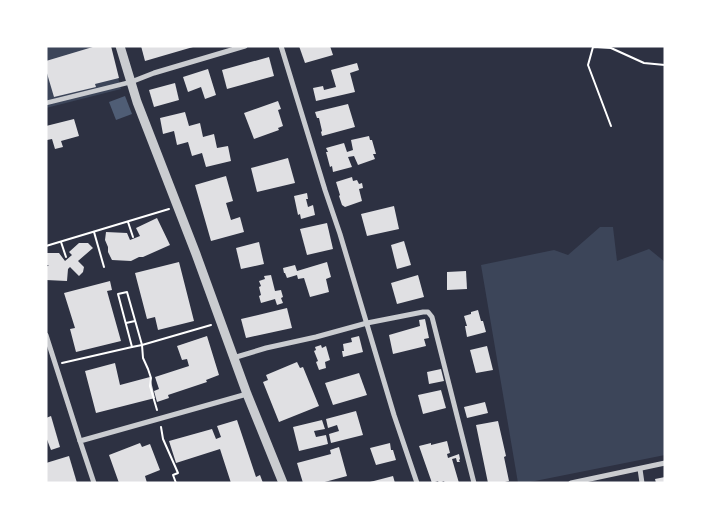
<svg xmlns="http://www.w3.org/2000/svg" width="711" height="529" font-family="'Noto Serif',serif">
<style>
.green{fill:#3c4559}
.water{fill:#4f5d75}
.building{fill:#e0e0e3}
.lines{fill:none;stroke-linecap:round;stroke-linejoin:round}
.path{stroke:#fff;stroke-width:2}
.pedestrian{stroke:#caccd0;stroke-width:4.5}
.minor{stroke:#caccd0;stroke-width:5}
.tertiary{stroke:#caccd0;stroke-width:9}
</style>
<rect width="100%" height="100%" fill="#2d3142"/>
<g class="green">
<polygon points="46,46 110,46 121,89 46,108"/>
<polygon points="600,227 613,227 617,261 649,249 665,262 665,455 525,483 518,483 481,265 554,250 568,255"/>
</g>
<polygon class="water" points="125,96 132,114 116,120 109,102"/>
<g class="building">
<polygon points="96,46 111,46 119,78 95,84 96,87 54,97 46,70 46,61"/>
<polygon points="141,46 193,46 193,47 145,61"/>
<polygon points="299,46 330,46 333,55 305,63"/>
<polygon points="269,57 274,76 227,89 222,70"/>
<polygon points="357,63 359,70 350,73 355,92 316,101 313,88 323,86 324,90 336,87 331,70"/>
<polygon points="208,69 216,95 205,99 201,87 188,92 183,77"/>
<polygon points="175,83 179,100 154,107 149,90"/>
<polygon points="278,101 281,109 278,110 283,126 278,128 279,130 254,139 244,113"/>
<polygon points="348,104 355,127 322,136 321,132 322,131 319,118 317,118 315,112"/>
<polygon points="185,112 189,126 200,123 203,137 214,134 217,148 228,146 231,161 206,167 202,153 192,156 188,142 177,145 174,131 163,134 160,118"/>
<polygon points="74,119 79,136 61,141 63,147 55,149 52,139 47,140 46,126"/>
<polygon points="369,136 370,140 372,140 376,154 373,154 375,159 358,165 354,156 348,157 352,167 333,172 332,166 330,167 326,152 328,152 326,148 344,143 347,152 353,150 351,140"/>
<polygon points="288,158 295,183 257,192 251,168"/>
<polygon points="226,176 233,201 226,203 231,220 240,217 244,232 211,241 195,185"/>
<polygon points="352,177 353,181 357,180 359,184 362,183 363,188 359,189 362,201 345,207 342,205 339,196 340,195 336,182"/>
<polygon points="307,193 308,199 306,199 308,207 313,205 315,215 301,219 300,214 298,215 294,196"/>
<polygon points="394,206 399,229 367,236 361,214"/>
<polygon points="157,218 170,245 143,257 139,257 131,261 112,260 108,252 108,247 105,240 106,232 127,233 130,240 140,236 136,228"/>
<polygon points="327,223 333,249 307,255 300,229"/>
<polygon points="404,241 411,265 397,269 391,245"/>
<polygon points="259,242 264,264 241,269 236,248"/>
<polygon points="79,243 88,243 93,248 78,261 84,267 83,272 79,276 70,267 68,269 67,281 46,280 46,267 49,265 46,265 46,253 59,253 65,261 72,255 69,252"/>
<polygon points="179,262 194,321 158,330 155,317 147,319 135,273"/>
<polygon points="327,262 331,277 326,279 329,292 310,297 304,278 298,279 297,275 287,278 285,273 284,273 283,268 295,265 297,271"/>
<polygon points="466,271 467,289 447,290 447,272"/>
<polygon points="271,275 275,291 281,290 283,297 281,298 283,303 277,305 275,299 261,303 259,296 261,295 259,287 261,286 259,281 265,279 264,276"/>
<polygon points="418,275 424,297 397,304 391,283"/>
<polygon points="110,281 112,290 107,291 121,341 76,352 70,329 75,328 64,293"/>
<polygon points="287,308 292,328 246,338 241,319"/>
<polygon points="478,310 481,321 483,321 486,332 467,337 465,326 467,326 464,316 471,314 471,312"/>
<polygon points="425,319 429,338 424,339 426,346 393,354 389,335 420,326 419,320"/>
<polygon points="207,336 219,375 206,380 207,382 168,395 169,398 157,402 154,391 159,389 155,377 189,366 187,359 182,360 177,346"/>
<polygon points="359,336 363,352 343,357 342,351 344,351 343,344 352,342 351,338"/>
<polygon points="321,345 322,348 326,346 330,360 325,362 326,368 319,370 316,362 318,361 314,351 316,350 315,347"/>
<polygon points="487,346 493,370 476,373 470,350"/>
<polygon points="297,362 300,368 303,367 319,406 279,422 263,382 268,380 266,375"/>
<polygon points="115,363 120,385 150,377 155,398 96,413 85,371"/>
<polygon points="441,369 444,381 429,384 427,372"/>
<polygon points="359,373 367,395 333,405 325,383"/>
<polygon points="441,390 446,408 423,414 418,395"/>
<polygon points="485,402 488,413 467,418 464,407"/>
<polygon points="356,411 363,435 331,443 329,434 339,431 337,425 328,428 326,419"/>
<polygon points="51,416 60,447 51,450 46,437 46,418"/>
<polygon points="237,420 256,477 260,475 263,483 231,483 220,449 176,463 169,441 212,429 216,439 221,437 217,426"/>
<polygon points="322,420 325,429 314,431 316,437 326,435 328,444 299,451 293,427"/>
<polygon points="498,421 506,456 504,457 509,481 501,483 488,483 476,425"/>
<polygon points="447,441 450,453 447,454 448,458 459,454 460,459 459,460 460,462 457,462 456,458 452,459 459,483 445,483 444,481 439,483 438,481 432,483 419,446 431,443 431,445"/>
<polygon points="140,443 142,447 150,444 160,470 145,476 147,483 119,483 109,455"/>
<polygon points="390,443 391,450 393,450 396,460 376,465 370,448"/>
<polygon points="339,447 347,476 321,483 303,483 297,463 331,454 330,450"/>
<polygon points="69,456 77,483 47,483 46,463"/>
<polygon points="393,476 395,483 370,483 370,482"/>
<polygon points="665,477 665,483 656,483 655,479"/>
</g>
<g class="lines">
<g class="path">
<polyline points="611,126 588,65 593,47 611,48 644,63 665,65"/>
<polyline points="128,222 133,237"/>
<polyline points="94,232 104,267"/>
<polyline points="61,242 66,257"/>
<polyline points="46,246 169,209"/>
<polyline points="126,323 135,321"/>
<polyline points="132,347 142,345 143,358 148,369 151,378 150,386 157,410"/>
<polyline points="62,363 132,347 118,294 127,292 142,345 211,325"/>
<polyline points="161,427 163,439 178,473 173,475 176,483"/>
</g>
<polyline class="pedestrian" points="46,103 131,82"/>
<g class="minor">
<polyline points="281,46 325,190 340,234 394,415 417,483"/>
<polyline points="131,82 154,73 245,46"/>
<polyline points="46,335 80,441"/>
<polyline points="233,358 266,348 316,337 367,323 423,312 428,312 432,317 474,483"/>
<polyline points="640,469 642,483"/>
<polyline points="94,483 80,441 247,394"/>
<polyline points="571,483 665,463"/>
</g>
<polyline class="tertiary" points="120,46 137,102 196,254 247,394 283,483"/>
</g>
<rect width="711" height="529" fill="none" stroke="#ffffff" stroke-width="95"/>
</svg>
